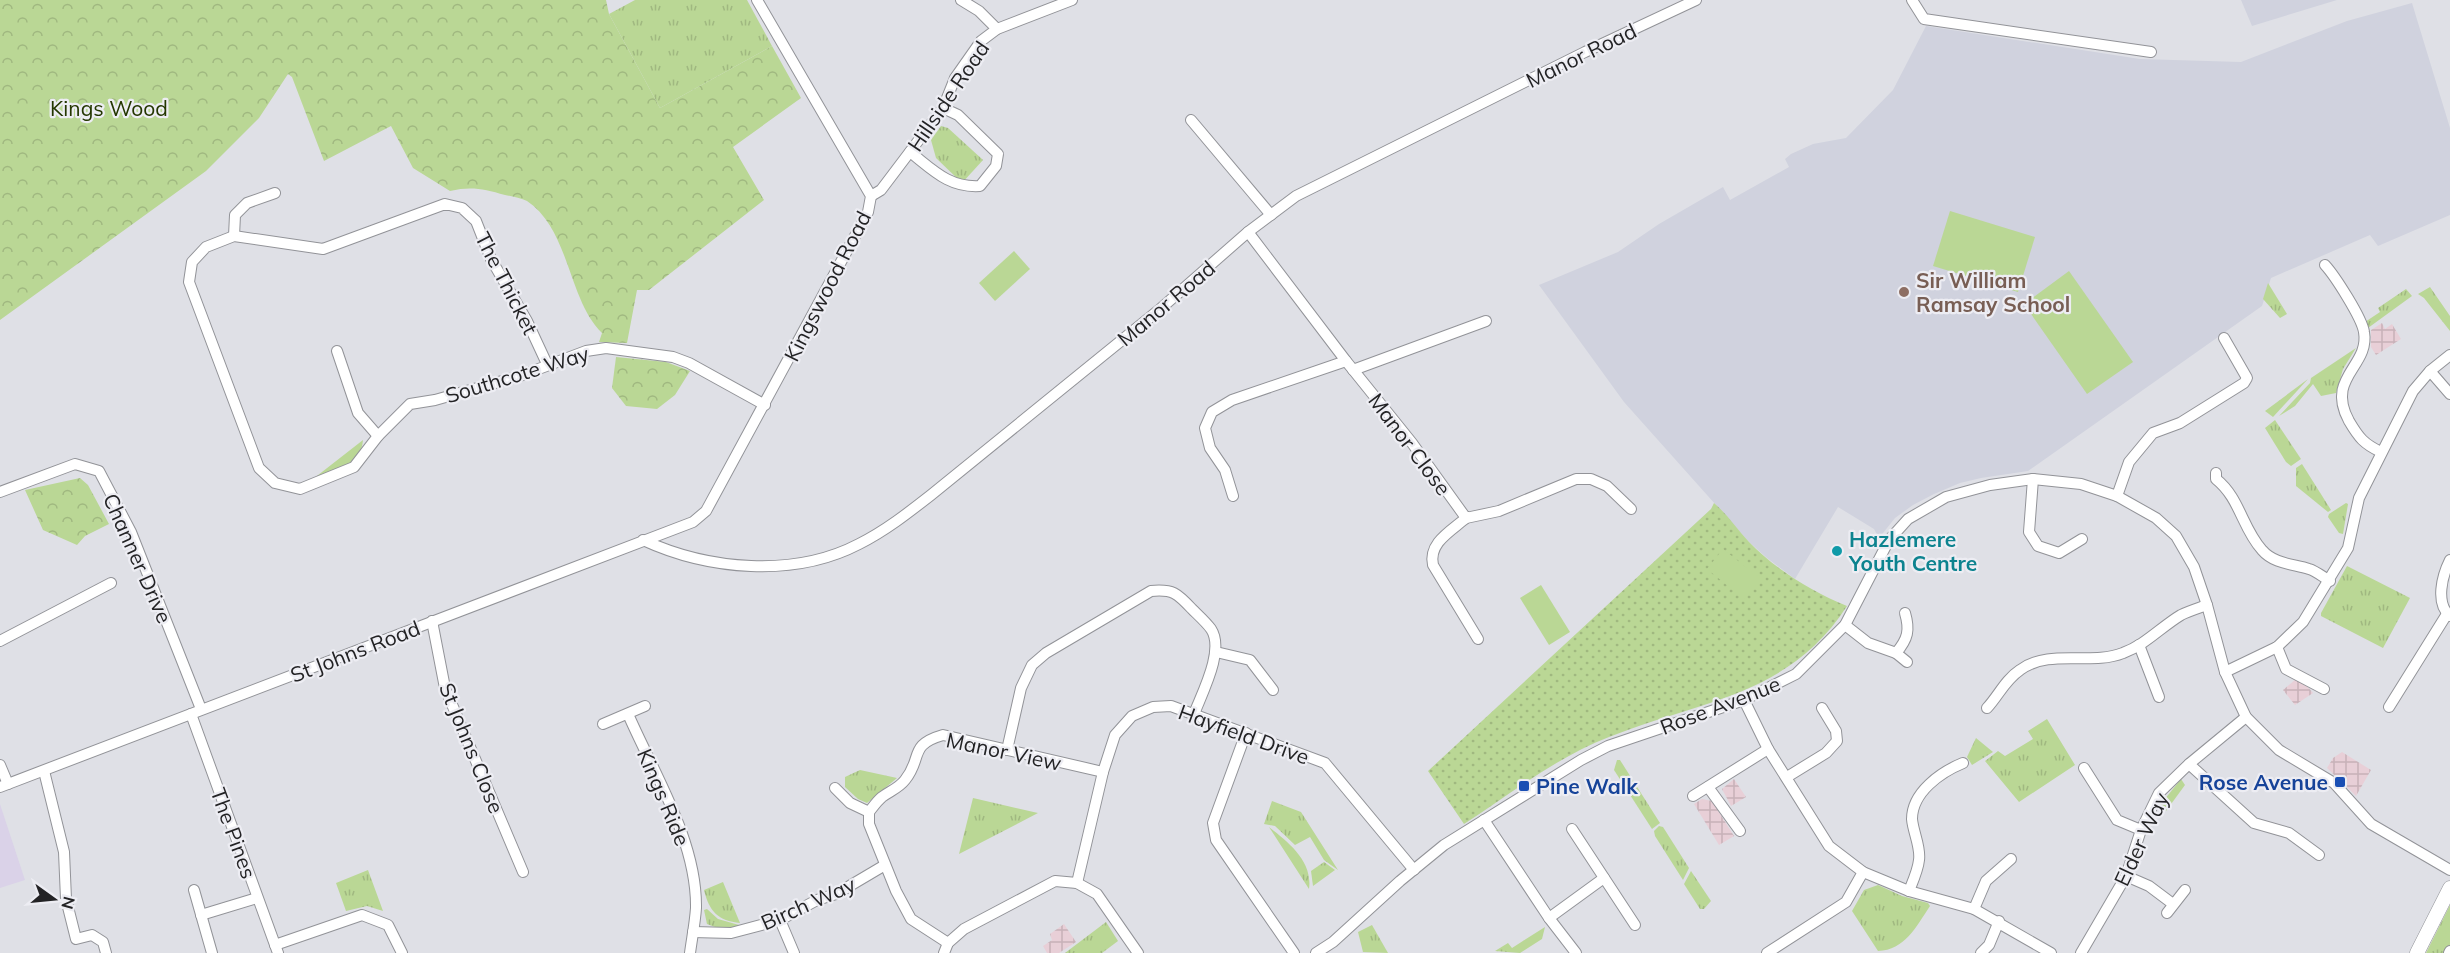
<svg xmlns="http://www.w3.org/2000/svg" width="2450" height="953" font-family="Mulish,sans-serif">
<style>
.commercial{fill:#dad2e8}
.industrial{fill:url(#industrial-grid)}
.built{fill:#d0d2de}
.grass{fill:url(#grass-tufts)}
.forest{fill:url(#forest-crowns)}
.park{fill:url(#park-dots)}
.pitch{fill:#bad795}
.lines{fill:none;stroke-linecap:round;stroke-linejoin:round}
.minor-casing{stroke:#929398;stroke-width:12}
.major-casing{stroke:#929398;stroke-width:15}
.minor{stroke:#fff;stroke-width:10}
.major{stroke:#fff;stroke-width:14}
.education-dot{fill:#8d6e63;stroke:#ededf3;stroke-width:2}
.culture-dot{fill:#0f9aa8;stroke:#ededf3;stroke-width:2}
.transit-dot{fill:#1a4fb4;stroke:#ededf3;stroke-width:2}
.labels{text-anchor:middle;dominant-baseline:central;stroke-width:4.5;stroke-linejoin:round;paint-order:stroke}
.street-label{font-size:21px;fill:#232325;stroke:#ededf3}
.park-label{font-size:21px;fill:#243700;stroke:#ededf3}
.education-label{font-size:21px;font-weight:bold;fill:#785e54;stroke:#ededf3;text-anchor:start}
.culture-label{font-size:21px;font-weight:bold;fill:#0d838f;stroke:#ededf3;text-anchor:start}
.transit-label{font-size:21px;font-weight:bold;fill:#164399;stroke:#ededf3;text-anchor:end}
</style>
<defs>
<pattern id="industrial-grid" width="8" height="8" patternUnits="userSpaceOnUse" patternTransform="scale(1.5)"><rect width="8" height="8" fill="#e8cfd7"/><path d="M0 4h8M4 0v8" fill="none" stroke="#c7b1b8"/></pattern>
<pattern id="grass-tufts" width="24" height="20" patternUnits="userSpaceOnUse" patternTransform="scale(1.5)"><rect width="24" height="20" fill="#bad795"/><path d="M3 7l-1-3M5 7V3M7 7l1-3M15 17l-1-3M17 17v-4M19 17l1-3" fill="none" stroke="#a0b880"/></pattern>
<pattern id="forest-crowns" width="20" height="18" patternUnits="userSpaceOnUse" patternTransform="scale(1.5)"><rect width="20" height="18" fill="#bad795"/><path d="M2 6a3 3 0 1 1 6 0M12 15a3 3 0 1 1 6 0" fill="none" stroke="#a0b880"/></pattern>
<pattern id="park-dots" width="8" height="8" patternUnits="userSpaceOnUse" patternTransform="scale(1.5)"><rect width="8" height="8" fill="#bad795"/><path d="M2 2h.1M6 6h.1" fill="none" stroke="#a0b880" stroke-width="1.8" stroke-linecap="round"/></pattern>
</defs>
<rect width="100%" height="100%" fill="#dfe0e6"/>
<polygon class="commercial" points="0,804 25,880 0,888"/>
<g class="industrial">
<polygon points="2382,323 2385,329 2392,324 2401,339 2376,355 2371,347 2371,330"/>
<polygon points="2296,679 2306,685 2313,693 2295,705 2283,690"/>
<polygon points="2342,752 2371,770 2356,796 2327,768 2333,758"/>
<polygon points="1734,779 1746,797 1731,806 1722,789"/>
<polygon points="1702,799 1712,801 1734,836 1719,845 1694,804"/>
<polygon points="1064,924 1076,942 1059,953 1047,953 1043,946 1052,940 1050,934"/>
</g>
<g class="built">
<polygon points="2241,0 2337,0 2252,26"/>
<polygon points="2412,3 2450,128 2450,215 2378,246 2370,235 2271,278 2262,306 2028,471 1981,478 1960,483 1934,494 1913,505 1895,518 1879,538 1874,529 1838,507 1795,579 1767,558 1749,542 1624,402 1539,285 1618,252 1659,224 1723,187 1730,200 1789,167 1785,159 1791,154 1813,144 1846,138 1893,90 1926,26 2140,59 2241,62 2347,21"/>
</g>
<g class="grass">
<polygon points="635,0 747,0 772,46 660,108 609,14"/>
<polygon points="941,126 948,128 983,160 962,183 936,158 931,140"/>
<polygon points="2268,283 2287,314 2280,318 2263,299"/>
<polygon points="2430,287 2450,316 2450,331 2424,298 2418,294"/>
<polygon points="2406,289 2412,296 2368,328 2365,322 2380,312 2378,308"/>
<polygon points="2356,348 2343,369 2336,393 2321,396 2313,384 2295,406 2279,416 2310,383 2311,378"/>
<polygon points="2308,379 2273,417 2265,411"/>
<polygon points="2275,420 2301,459 2291,466 2286,462 2265,428"/>
<path d="M363 440C361 467 334 471 313 479Z"/>
<polygon points="2302,464 2331,510 2328,512 2296,486 2296,468"/>
<polygon points="2346,503 2348,504 2343,534 2339,533 2328,517 2329,514"/>
<polygon points="2347,566 2410,598 2383,648 2321,616 2321,613"/>
<polygon points="2047,719 2075,765 2019,802 1985,761 1998,751 2005,756 2033,739 2028,731"/>
<polygon points="1976,738 1993,752 1972,765 1967,757"/>
<polygon points="1617,760 1620,760 1660,823 1652,829 1614,770"/>
<polygon points="860,770 897,778 867,803 858,799 845,787 845,777"/>
<polygon points="2181,779 2185,785 2166,811 2160,805"/>
<polygon points="973,798 1038,813 959,854"/>
<polygon points="1272,801 1301,812 1338,870 1324,860 1310,837 1295,845 1275,826 1264,824"/>
<polygon points="1659,826 1663,827 1689,868 1683,880 1655,836 1654,831"/>
<path d="M1269 827C1288 842 1313 861 1309 889Z"/>
<polygon points="1324,862 1335,870 1313,886 1311,871"/>
<polygon points="368,870 383,911 367,906 346,911 336,883"/>
<polygon points="1691,871 1711,901 1704,909 1700,909 1684,884"/>
<path d="M723 882 740 923C718 921 709 911 704 890Z"/>
<path d="M1878 885 1902 896 1928 903 1930 906C1916 927 1905 950 1878 951L1852 911 1864 890Z"/>
<polygon points="2450,905 2450,946 2446,953 2426,953"/>
<polygon points="707,909 718,919 739,925 738,927 715,927 707,924 704,910"/>
<polygon points="1106,922 1118,941 1102,953 1065,953"/>
<polygon points="1372,925 1388,953 1363,952 1358,932"/>
<polygon points="1545,927 1542,939 1520,953 1495,951 1508,943 1512,948"/>
</g>
<g class="forest">
<path d="M0 0H606L609 14 660 108 772 46 801 98 733 147 764 200 649 290H637L627 343 599 342 602 333C568 300 570 230 527 201 521 198 511 196 505 195 484 189 471 186 450 191L413 168 391 126 324 161 292 77 288 74 259 118 206 171 0 320Z"/>
<polygon points="616,357 666,362 690,371 675,395 657,409 626,406 612,388"/>
<polygon points="80,478 88,485 109,524 85,536 77,545 43,530 25,490"/>
</g>
<path class="park" d="M1714 503C1727 514 1737 529 1749 542 1775 569 1812 592 1847 606 1788 697 1701 700 1609 737 1557 757 1510 794 1464 824L1428 771 1711 509Z"/>
<g class="pitch">
<polygon points="1950,211 2035,237 2018,292 1933,266"/>
<polygon points="1014,251 1030,269 995,301 979,283"/>
<polygon points="2069,271 2133,362 2087,394 2024,304"/>
<polygon points="1723,549 1761,579 1744,599 1707,569"/>
<polygon points="1541,585 1570,632 1549,645 1520,598"/>
</g>
<g class="lines">
<g class="minor-casing">
<g id="minor">
<polyline points="961,0 979,11 997,29"/>
<polyline points="1912,0 1924,19 2151,52"/>
<polyline points="1191,120 1271,215"/>
<path d="M910 152C933 170 949 188 980 186L996 166 998 154 958 115 943 108"/>
<polyline points="871,196 881,190 943,108 955,78 981,41 997,29 1072,0"/>
<polyline points="1248,232 1346,361 1412,443 1466,518 1499,511 1576,479 1591,479 1607,486 1631,509"/>
<polyline points="234,236 235,215 247,203 275,193"/>
<path d="M2325 265C2335 276 2362 318 2364 332 2370 367 2325 377 2349 421 2359 438 2364 444 2381 452"/>
<polyline points="337,351 358,413 378,436"/>
<polyline points="547,364 527,321 491,259 476,221 462,208 445,204 323,249 234,236 206,247 192,262 189,282 259,468 275,483 300,489 354,467 378,436 410,404 435,400 520,376 586,351 606,348 673,357 689,363 765,405"/>
<polyline points="1353,370 1486,321"/>
<polyline points="2430,371 2450,394"/>
<path d="M2216 473V479C2240 498 2242 528 2262 550 2274 564 2293 564 2309 569 2316 571 2323 577 2330 581"/>
<polyline points="2033,479 2029,532 2038,546 2059,553 2082,539"/>
<polyline points="0,492 75,464 99,471 131,532 201,709"/>
<polyline points="1233,496 1225,470 1210,448 1205,428 1212,412 1232,400 1346,361"/>
<polyline points="2117,496 2129,462 2153,433 2180,423 2244,383 2247,378 2224,338"/>
<path d="M1466 518C1451 531 1428 543 1433 565L1478 639"/>
<path d="M643 540C708 570 794 578 859 544 885 531 908 513 931 495L1159 310 1248 232 1296 196 1585 52 1696 0"/>
<path d="M2450 560C2442 576 2435 603 2450 616"/>
<polyline points="432,621 445,688 523,872"/>
<path d="M1845 625 1868 643 1896 653C1908 639 1910 630 1905 613"/>
<polyline points="0,641 111,583"/>
<polyline points="2139,645 2159,697"/>
<polyline points="2277,647 2286,669 2324,689"/>
<polyline points="1216,652 1250,660 1273,690"/>
<polyline points="1896,653 1907,662"/>
<polyline points="2225,672 2277,647 2303,622 2348,548 2359,498 2413,391 2430,371 2450,355"/>
<polyline points="1744,700 1768,749 1829,846 1863,872 1909,891 1974,909 2051,953"/>
<polyline points="2389,707 2447,614"/>
<path d="M1987 708C1999 695 2005 680 2020 670 2050 648 2091 666 2123 653 2145 645 2161 627 2181 615 2189 611 2199 608 2207 605"/>
<polyline points="191,714 278,953"/>
<path d="M628 714C654 774 697 841 696 908 695 923 692 938 690 953"/>
<polyline points="603,724 645,706"/>
<polyline points="1246,733 1213,823 1216,840 1294,953"/>
<path d="M1007 750 1021 688 1032 665 1046 653 1151 591C1173 589 1177 593 1192 609 1198 615 1206 622 1211 629 1225 650 1202 693 1194 714"/>
<polyline points="2189,764 2254,823 2289,833 2319,855"/>
<polyline points="0,765 8,784"/>
<polyline points="2084,768 2117,820 2141,830"/>
<polyline points="44,771 64,852 66,899 76,939 92,935 103,942 106,953"/>
<polyline points="1787,777 1826,753 1837,741 1836,731 1822,708"/>
<polyline points="0,787 693,522 706,511 868,212 871,196 757,0"/>
<polyline points="1708,787 1740,831"/>
<polyline points="835,788 850,803 869,812 869,824 896,891 911,919 948,943"/>
<polyline points="1693,796 1768,749"/>
<path d="M869 812C873 807 877 801 882 797 890 791 899 788 905 780 923 758 908 745 943 735L1103 772"/>
<polyline points="1484,820 1549,918 1576,953"/>
<polyline points="1572,829 1635,925"/>
<polyline points="2126,876 2149,886 2173,904"/>
<polyline points="1077,883 1103,772 1115,735 1132,716 1153,707 1171,706 1325,763 1414,870"/>
<polyline points="194,890 212,953"/>
<path d="M1909 891C1913 881 1918 870 1919 860 1921 847 1913 832 1912 819 1912 792 1941 772 1963 763"/>
<polyline points="1974,909 1986,881 2011,859"/>
<polyline points="2167,913 2185,890"/>
<polyline points="201,915 257,898"/>
<polyline points="1549,918 1604,878"/>
<polyline points="780,920 794,953"/>
<polyline points="693,932 731,933 780,920 817,900 836,894 885,865"/>
<polyline points="275,945 362,915 388,925 402,953"/>
<polyline points="944,953 948,943 964,929 1055,881 1077,883 1097,894 1138,953"/>
<polyline points="1316,953 1333,942 1400,881 1444,845 1581,760 1608,746 1744,700 1796,674 1845,625 1889,540 1908,519 1946,497 1990,485 2033,479 2081,484 2117,496 2156,518 2176,536 2194,567 2207,605 2225,672 2246,717 2279,750 2334,783 2371,824 2450,870"/>
<polyline points="1767,953 1846,902 1863,872"/>
<polyline points="1981,953 1989,945 1999,921"/>
<polyline points="2081,953 2126,876 2141,830 2159,793 2189,764 2246,717"/>
<polyline points="2449,953 2450,951"/>
</g>
</g>
<g class="major-casing">
<polyline id="major" points="2417,953 2450,888"/>
</g>
<use href="#minor" class="minor"/>
<use href="#major" class="major"/>
</g>
<circle class="education-dot" cx="1904" cy="292" r="6"/>
<circle class="culture-dot" cx="1837" cy="551" r="6"/>
<g class="transit-dot">
<rect x="2334" y="776" width="12" height="12" rx="3"/>
<rect x="1518" y="780" width="12" height="12" rx="3"/>
</g>
<g class="labels">
<g class="street-label">
<text transform="translate(1581 55) rotate(-26)">Manor Road</text>
<text transform="translate(948 96) rotate(-56)">Hillside Road</text>
<text transform="translate(507 283) rotate(63)">The Thicket</text>
<text transform="translate(827 286) rotate(-63)">Kingswood Road</text>
<text transform="translate(1166 303) rotate(-40)">Manor Road</text>
<text transform="translate(517 374) rotate(-17)">Southcote Way</text>
<text transform="translate(1410 444) rotate(53)">Manor Close</text>
<text transform="translate(138 558) rotate(66)">Channer Drive</text>
<text transform="translate(355 651) rotate(-21)">St Johns Road</text>
<text transform="translate(1720 705) rotate(-21)">Rose Avenue</text>
<text transform="translate(1244 734) rotate(20)">Hayfield Drive</text>
<text transform="translate(472 748) rotate(68)">St Johns Close</text>
<text transform="translate(1004 751) rotate(12)">Manor View</text>
<text transform="translate(664 797) rotate(67)">Kings Ride</text>
<text transform="translate(234 833) rotate(70)">The Pines</text>
<text transform="translate(2141 839) rotate(-65)">Elder Way</text>
<text transform="translate(808 903) rotate(-24)">Birch Way</text>
</g>
<g class="park-label">
<text x="109" y="108">Kings Wood</text>
</g>
<g class="education-label">
<text x="1916" y="280">Sir William<tspan x="1916" dy="24">Ramsay School</tspan></text>
</g>
<g class="culture-label">
<text x="1849" y="539">Hazlemere<tspan x="1849" dy="24">Youth Centre</tspan></text>
</g>
<g class="transit-label">
<text x="2328" y="782">Rose Avenue</text>
<text x="1536" y="786" text-anchor="start">Pine Walk</text>
</g>
</g>
<g transform="translate(54 899) rotate(105)" stroke="#ededf3" stroke-width="4.5" paint-order="stroke">
<path d="M0-4.5L10 22L0 15L-10 22Z" fill="#232325"/>
<text y="-9" font-size="16" font-weight="bold" text-anchor="middle" fill="#232325">N</text>
</g>
</svg>
